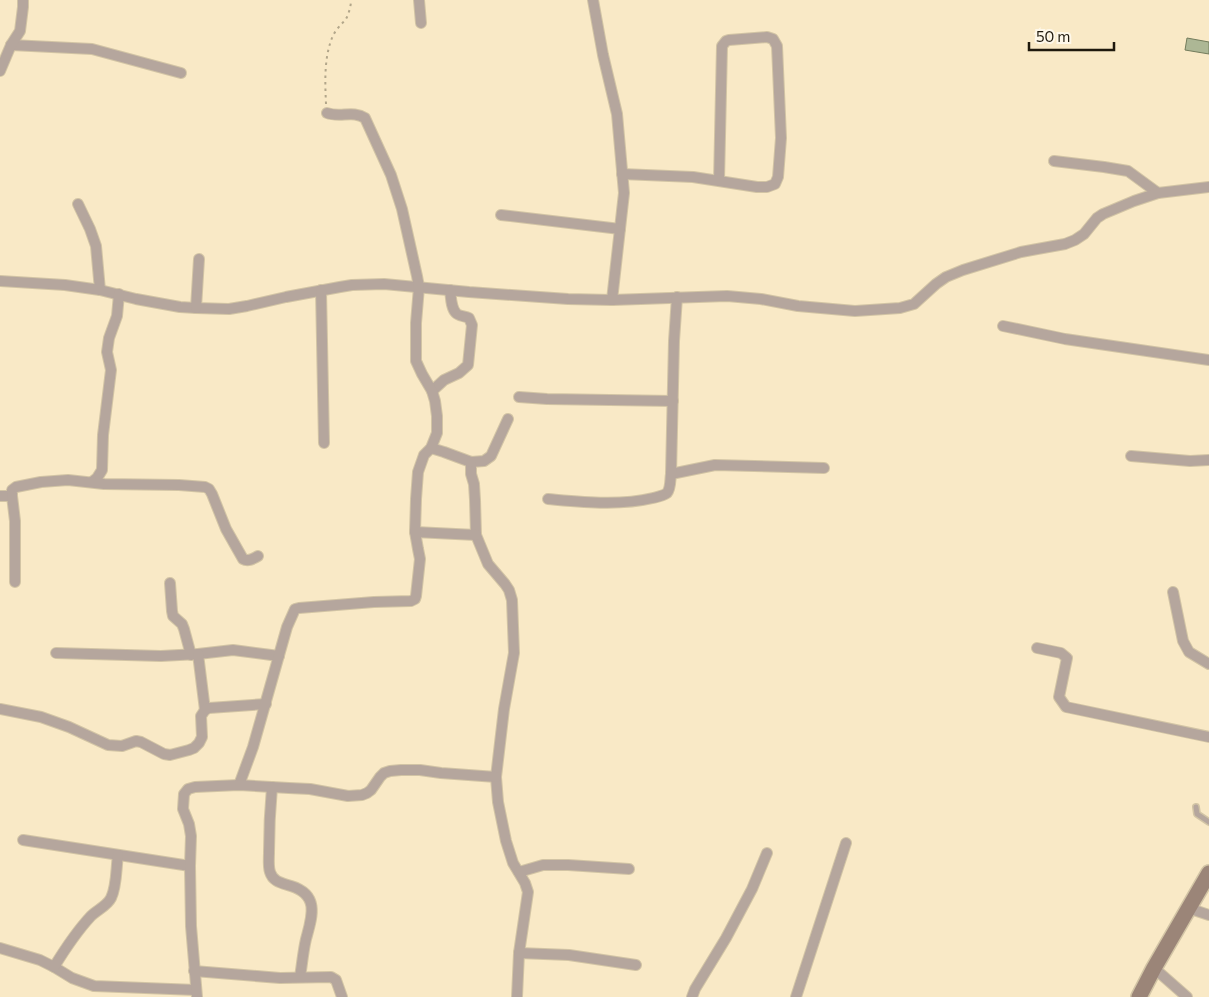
<svg xmlns="http://www.w3.org/2000/svg" width="1209" height="997" font-family="Commissioner,sans-serif">
<style>
.building{fill:#adb795;stroke:#737c5c}
.lines{fill:none;stroke-linecap:round;stroke-linejoin:round}
.lane-casing{stroke:#d2c4a5;stroke-width:8}
.street-casing{stroke:#d2c4a5;stroke-width:12}
.secondary-casing{stroke:#d2c4a5;stroke-width:18}
.path{stroke:#b2a68a;stroke-width:2;stroke-dasharray:2.5 4;stroke-linecap:butt}
.lane{stroke:#b5a69d;stroke-width:5}
.street{stroke:#b5a69d;stroke-width:10}
.secondary{stroke:#9b8578;stroke-width:15}
</style>
<rect width="100%" height="100%" fill="#f9e9c6"/>
<polygon class="building" points="1187,38 1209,42 1209,54 1185,50"/>
<g class="lines">
<g class="lane-casing">
<polyline id="lane" points="1196,807 1197,814 1209,822"/>
</g>
<g class="street-casing">
<g id="street">
<polyline points="419,0 421,23"/>
<polyline points="593,0 603,55 617,114 624,193 612,300"/>
<polyline points="11,45 92,49 181,73"/>
<polyline points="0,71 11,45 20,31 23,7 23,0"/>
<polyline points="1054,161 1104,167 1128,171 1158,193"/>
<polyline points="622,174 693,177 757,187 767,187 775,184 778,177 781,138 777,46 773,39 767,37 729,40 726,41 722,46 719,181"/>
<polyline points="78,204 90,229 96,246 100,290"/>
<polyline points="501,215 620,229"/>
<polyline points="0,281 65,285 100,290 136,299 180,307 196,308 229,309 247,306 286,297 340,287 352,285 384,284 469,292 568,299 612,300 727,296 761,299 798,306 855,311 900,308 914,304 936,284 946,277 963,270 1021,252 1065,244 1075,240 1084,234 1097,218 1103,214 1134,201 1158,193 1209,187"/>
<polyline points="321,290 324,443"/>
<polyline points="196,308 199,259"/>
<polyline points="1003,326 1065,339 1209,360"/>
<path d="M432 391 444 380 459 373 468 365 472 325 469 318C465 316 458 316 456 313 451 308 451 297 450 290"/>
<polyline points="519,397 547,399 673,401"/>
<polyline points="508,419 491,456 484,461 471,462 471,474 474,484 475,500 476,535 488,564 505,584 509,590 512,600 514,653 504,709 496,777 498,802 506,841 513,863 525,883 528,892 519,953 517,997"/>
<polyline points="431,448 444,452 471,462"/>
<polyline points="1131,456 1190,461 1209,460"/>
<polyline points="671,474 715,465 824,468"/>
<polyline points="92,482 97,478 102,470 103,435 111,370 107,352 109,338 117,316 119,294"/>
<path d="M0 496H12V490L16 487 41 482 68 480 104 484 179 485 205 487 209 489 212 494 226 529 243 559C248 562 253 559 258 556"/>
<polyline points="12,496 15,521 15,582"/>
<path d="M548 499C583 502 619 506 653 498 657 497 663 496 667 493 671 488 670 480 671 474L674 341 677 297"/>
<polyline points="415,532 476,535"/>
<polyline points="170,583 172,611 173,616 182,624 184,629 191,655"/>
<polyline points="1173,592 1183,641 1189,652 1209,664"/>
<polyline points="1037,648 1061,653 1067,658 1059,697 1066,707 1209,737"/>
<polyline points="56,653 161,656 198,654 233,650 279,656"/>
<polyline points="198,654 205,710"/>
<polyline points="0,709 41,717 69,727 108,745 122,746 136,741 141,742 164,754 170,755 189,750 194,748 199,743 202,737 201,716 205,710 209,708 266,704"/>
<path d="M239 785 253 747 287 627 295 609 299 608 374 602 411 601 415 599 416 596 420 559 418 549 415 532 416 499 418 472 424 455 431 448 437 433V416L435 401 432 391 422 374 416 361V323L419 287 417 276 402 209 391 175 365 118C353 110 340 118 327 113"/>
<path d="M272 787C270 809 269 831 269 852 269 858 268 866 270 872 273 882 282 883 291 886 320 895 312 917 306 939 303 952 302 965 300 977"/>
<polyline points="23,840 190,866"/>
<polyline points="519,872 543,865 568,865 629,869"/>
<polyline points="1188,908 1209,915"/>
<polyline points="0,948 40,960 54,967 72,978 94,986 196,990"/>
<polyline points="519,953 569,955 636,965"/>
<path d="M54 967C65 949 77 931 91 916 97 910 107 906 111 898 117 886 116 868 118 855"/>
<polyline points="1154,968 1187,997"/>
<polyline points="194,971 280,978 331,977 336,980 342,997"/>
<polyline points="197,997 191,926 190,866 191,836 189,824 183,809 184,794 188,789 195,787 239,785 289,788 310,789 348,796 362,795 367,793 371,790 380,777 384,773 390,771 401,770 420,770 441,773 496,777"/>
<polyline points="692,997 695,989 726,938 752,889 767,853"/>
<polyline points="796,997 846,843"/>
</g>
</g>
<g class="secondary-casing">
<polyline id="secondary" points="1139,997 1154,968 1209,873"/>
</g>
<path class="path" d="M326 104C325 82 324 58 332 38 335 30 341 25 346 19 349 13 351 6 351 0"/>
<use href="#lane" class="lane"/>
<use href="#street" class="street"/>
<use href="#secondary" class="secondary"/>
</g>
<path d="M1029 42v8h85v-8" fill="none" stroke="#1f190d" stroke-width="2.5"/>
<text x="1036" y="42" font-size="15" fill="#1f190d" stroke="#fef8ea" stroke-width="4" paint-order="stroke">50 m</text>
</svg>
